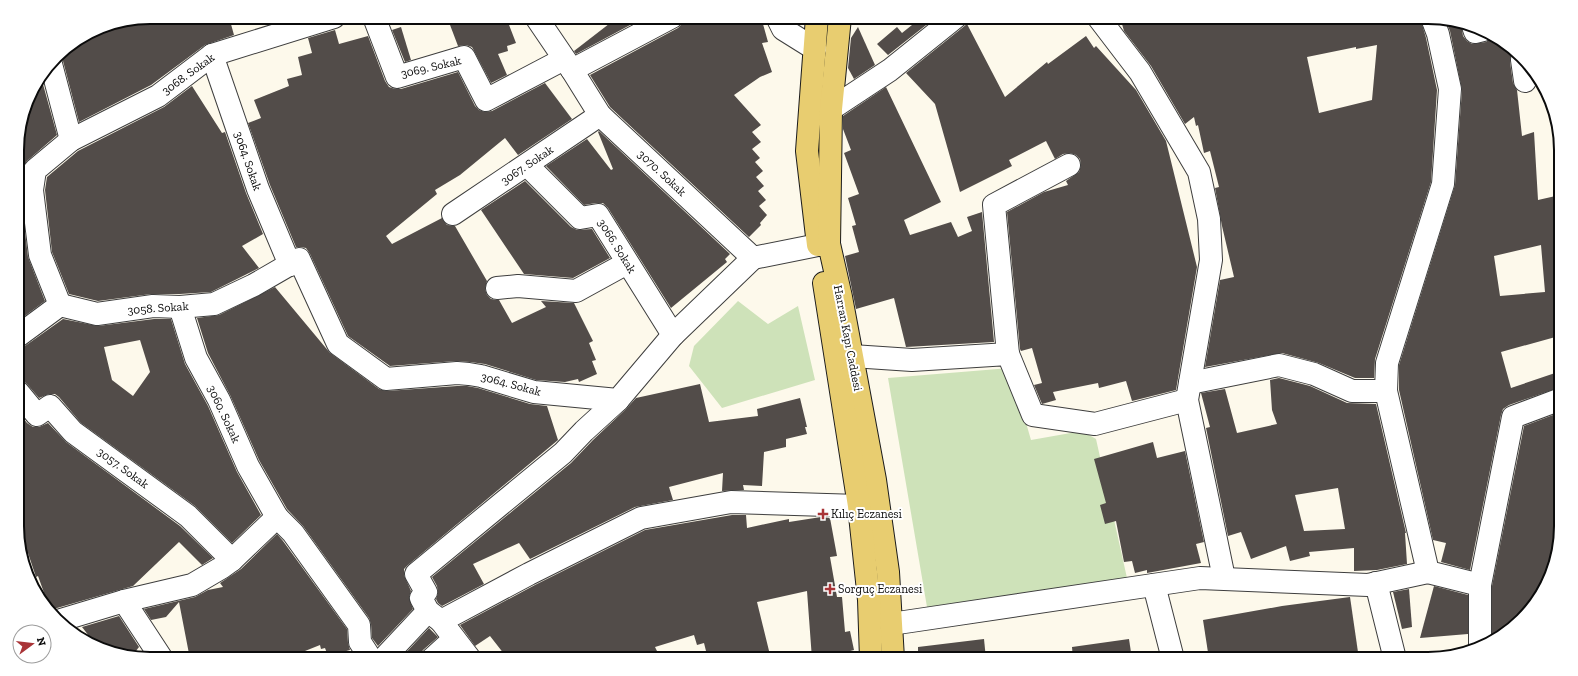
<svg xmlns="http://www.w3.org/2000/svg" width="1578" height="676" font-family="'Zilla Slab',serif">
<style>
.green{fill:#cee2b9}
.building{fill:#524c49;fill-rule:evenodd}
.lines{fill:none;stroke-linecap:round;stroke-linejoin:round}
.minor-casing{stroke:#3e3e3e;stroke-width:24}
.major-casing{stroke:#1c1c1c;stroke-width:24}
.minor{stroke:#fff;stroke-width:22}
.major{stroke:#e8cd70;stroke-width:22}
.poi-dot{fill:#a93437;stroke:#fff;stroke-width:1.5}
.labels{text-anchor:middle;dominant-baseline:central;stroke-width:4;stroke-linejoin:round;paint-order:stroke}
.street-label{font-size:12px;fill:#0b0b0b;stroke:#fff}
.poi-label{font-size:12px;fill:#0b0b0b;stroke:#fff;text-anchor:start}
.rim{fill:none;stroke:#0b0b0b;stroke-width:2}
</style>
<rect width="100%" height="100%" fill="#fdf9eb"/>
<g class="green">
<polygon points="738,301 768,324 798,306 815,380 722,408 689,366 694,346"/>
<polygon points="1010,368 1031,440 1082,431 1096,439 1127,578 927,607 888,378"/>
</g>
<g class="building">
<polygon points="150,17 229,17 234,35 205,45 151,85 79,122 63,61 59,54 62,50 84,37 107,29 106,26"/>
<polygon points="447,17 506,17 516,43 507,46 508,51 498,54 507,75 491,83 472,47 466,45 458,46"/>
<polygon points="618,17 645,17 576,54 574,51"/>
<polygon points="684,17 761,17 768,42 762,43 772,72 760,77 734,95 761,125 752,132 761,142 752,149 760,158 755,162 763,171 756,177 764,186 758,191 766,200 759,206 767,215 760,223 761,225 749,237 610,107 590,75 678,28 683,23"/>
<polygon points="922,17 935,18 888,55 877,44 897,27 902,33"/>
<path d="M1120 17H1420L1426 38 1437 90 1431 182 1375 359 1374 378H1355L1319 363 1282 353 1205 367 1220 280 1234 277 1222 226 1215 188 1219 187 1210 151 1204 153 1198 125 1196 126 1194 117 1185 124 1151 66 1124 31ZM1377 45 1372 100 1319 113 1307 57 1356 47V49Z"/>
<path d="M1446 21 1461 23 1463 36 1467 41 1472 44 1486 42 1493 37 1512 52 1510 62 1513 83 1517 90 1522 136 1534 132 1538 200 1560 195V315H1555L1559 336 1501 352 1511 388 1561 371V387L1509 405 1503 409 1501 415 1470 570 1441 562 1446 543 1433 540 1399 390V365L1455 185 1462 90 1450 31ZM1541 245 1545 292 1500 296 1494 256Z"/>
<polygon points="967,24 1005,97 1047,62 1048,64 1086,36 1094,48 1096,46 1136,90 1166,141 1197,267 1176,390 1132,401 1126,381 1099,388 1098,383 1053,392 1056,400 1042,404 1034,385 1042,383 1032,348 1021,351 1020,349 1007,212 1044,192 1068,185 1066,181 1079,172 1081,165 1080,159 1076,155 1070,153 1063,154 1055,159 1046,141 1009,160 1012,166 960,192 935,104 906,73"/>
<polygon points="401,27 411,60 405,62 392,30"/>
<polygon points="858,27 875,65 854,79 848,68 851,38"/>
<polygon points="335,30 339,44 368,36 385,81 389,87 395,89 401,89 458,72 475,106 479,110 485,112 492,111 545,83 572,119 518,155 505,138 460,175 435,190 437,194 386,236 392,244 442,218 447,225 455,226 487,281 485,289 487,295 491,299 499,300 512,323 546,307 541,301 574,303 593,341 589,343 596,360 592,361 597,374 579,382 578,379 565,382 536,380 485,364 470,362 456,361 390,366 348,336 310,254 306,248 300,247 296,247 270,185 248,123 261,118 254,100 289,86 287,79 302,75 298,57 312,53 308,38"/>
<polygon points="41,77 57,135 27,161 23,168 20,191 28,257 45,301 18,321 17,141 31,91"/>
<polygon points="192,86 222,133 225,132 246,193 263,234 242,246 259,268 211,292 180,294 151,294 98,301 69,294 52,252 45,190 47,177 78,151 164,107"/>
<polygon points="886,87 941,202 904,220 910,235 951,222 958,237 972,231 967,217 982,212 994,342 906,347 894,298 856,309 845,256 859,252 852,226 856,225 848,198 859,194 844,153 851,150 843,129 843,116"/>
<polygon points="599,131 730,254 725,259 727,262 671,308 608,208 603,203 596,203 584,205 546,166 587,139 611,170 613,169 598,132"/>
<polygon points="525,181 571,227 577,230 592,229 610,258 573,278 524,274 481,210"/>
<polygon points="275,287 330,353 329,352 379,389 387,391 457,386 467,386 478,388 530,404 547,406 558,440 408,565 404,569 404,575 411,591 409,597 413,609 378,646 372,638 371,624 369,618 303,526 287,509 259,460 230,395 208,353 197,318 219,315"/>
<path d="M63 319 98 326 154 319H171L185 364 208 406 237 472 261 515 232 543 195 506 81 423 59 397 55 394H49L39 398 27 384 23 380H18V348L25 346ZM140 340 150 372 133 396 112 380 104 347Z"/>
<path d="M1279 378 1310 386 1347 403 1376 404 1406 533H1405L1407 564 1377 570 1354 571V548L1309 552 1310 556 1290 561 1286 546 1251 559 1241 532 1228 536 1206 428 1210 427 1201 393 1225 389 1237 433 1277 424 1272 410 1270 380ZM1338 488 1345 529 1304 531 1295 495Z"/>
<polygon points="700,384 709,422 758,416 757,409 800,398 807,427 805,427 807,434 786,439 786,447 764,452 762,486 743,485 744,490 722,491 723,473 669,487 673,500 635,507 530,559 519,543 473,564 484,584 442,606 438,603 436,599 438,593 437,586 432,577 571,463 593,440 626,409 636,398"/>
<polygon points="18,411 27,423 33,427 39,427 48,423 66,442 180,526 213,558 202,565 179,542 133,586 57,608 51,612 38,576 36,577 28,553 26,554 18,533"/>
<polygon points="1561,412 1561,527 1551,577 1509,632 1492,641 1492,586 1524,426"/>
<polygon points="1153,442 1157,458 1185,451 1204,542 1196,544 1201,563 1147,573 1147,570 1135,573 1132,561 1124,562 1116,521 1105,524 1100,505 1106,503 1094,459"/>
<polygon points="732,515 746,515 747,528 789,519 789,522 821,517 830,518 837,556 830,557 837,597 842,597 845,632 850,631 854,650 820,659 812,659 807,591 757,602 771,659 708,659 704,643 697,645 694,635 655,647 661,659 508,659 490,636 475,646 460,625 535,585 645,530"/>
<polygon points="277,534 283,541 347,629 348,643 350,650 328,656 325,648 321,649 320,645 285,659 190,659 179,602 166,617 151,620 144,609 195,597 208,590 223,587 220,583 241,569"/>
<polygon points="1434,586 1468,595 1468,634 1420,638"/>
<polygon points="1409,589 1412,627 1402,629 1393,592"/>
<polygon points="1350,597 1359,659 1209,659 1203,620 1282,606"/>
<polygon points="119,616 139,647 132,656 99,649 82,627"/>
<polygon points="429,628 438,637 423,650 420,655 420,659 400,659"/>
<polygon points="984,639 986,659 918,659 918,647"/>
<polygon points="1129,639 1132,659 1073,659 1072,647"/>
</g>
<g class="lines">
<g class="minor-casing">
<g id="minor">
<polyline points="374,17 397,77 464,57 486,100 564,59"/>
<polyline points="536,17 572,70 600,115 753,258 818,245 829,244"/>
<polyline points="777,17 783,29 815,49"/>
<polyline points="1098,17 1140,72 1199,172 1209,219 1211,260 1187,400 1224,578"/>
<polyline points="1432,18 1438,34 1450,89 1443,184 1387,363 1386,391 1428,572 1480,585"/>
<polyline points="1473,26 1475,32 1483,30"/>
<polyline points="212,55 258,189 290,265"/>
<polyline points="1522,60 1525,81"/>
<polyline points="51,64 71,140"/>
<polyline points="572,70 672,17"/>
<polyline points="831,109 890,70 956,17"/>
<polyline points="527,165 580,218 598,215 673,335"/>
<polyline points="453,214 600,115"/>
<polyline points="497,288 518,286 576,291 627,263"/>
<polyline points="60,305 40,255 32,190 35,170 71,140 158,96 212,55 334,17"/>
<polyline points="180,307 196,358 219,400 248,466 277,517"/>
<polyline points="18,336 60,305 97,314 153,306 180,307 214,304 254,285 299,259 338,344 386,379 457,373 469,374 481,376 534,392 618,400 673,335 753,258"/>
<polyline points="1008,354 994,205 1069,165"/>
<polyline points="852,356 912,360 1008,354 1033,415 1095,424 1187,400"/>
<polyline points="1190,383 1279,365 1314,374 1352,391 1386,391"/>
<polyline points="18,392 37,415 50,406 73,432 188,516 232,560"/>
<polyline points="1376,583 1395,659"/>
<polyline points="1154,585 1173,659"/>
<polyline points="124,601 162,659"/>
<polyline points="61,620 124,601 192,585 221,568 232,560 277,517 293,533 359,625 360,642 371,659"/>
<polyline points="441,621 428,611 421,598 426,592 416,574 563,453 584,431 618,400"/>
<polyline points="891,624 1200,578 1368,585 1428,572"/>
<polyline points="1480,647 1480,585 1513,417 1561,399"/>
<polyline points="383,659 428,611"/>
<polyline points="432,659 454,639"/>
<polyline points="470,659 441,621 529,574 641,518 731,502 859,506"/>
</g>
</g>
<g class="major-casing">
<g id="major">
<polyline points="817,17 807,151 818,245"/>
<polyline points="840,17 831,109 829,244 841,297 875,480 888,572 893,659"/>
<polyline points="824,283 859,506 869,600 871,659"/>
</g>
</g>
<use href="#minor" class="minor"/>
<use href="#major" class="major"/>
</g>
<g class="poi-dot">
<path d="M821 508h4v4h4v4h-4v4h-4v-4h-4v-4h4z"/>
<path d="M828 583h4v4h4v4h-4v4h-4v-4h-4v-4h4z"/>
</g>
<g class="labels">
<g class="street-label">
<text transform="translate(431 67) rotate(-13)">3069. Sokak</text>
<text transform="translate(188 74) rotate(-36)">3068. Sokak</text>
<text transform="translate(248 161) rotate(71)">3064. Sokak</text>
<text transform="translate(527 165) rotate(-34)">3067. Sokak</text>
<text transform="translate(662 173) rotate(43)">3070. Sokak</text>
<text transform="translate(617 246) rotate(58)">3066. Sokak</text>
<text transform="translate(158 308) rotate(-4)">3058. Sokak</text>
<text transform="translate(848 338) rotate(79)">Harran Kapı Caddesi</text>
<text transform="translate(511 384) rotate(15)">3064. Sokak</text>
<text transform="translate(224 414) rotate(65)">3060. Sokak</text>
<text transform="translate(123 468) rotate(36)">3057. Sokak</text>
</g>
<g class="poi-label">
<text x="831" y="514">Kılıç Eczanesi</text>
<text x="838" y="589">Sorguç Eczanesi</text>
</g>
</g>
<path d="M0 0H1578V676H0ZM150 24H1428A126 126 0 0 1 1554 150V526A126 126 0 0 1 1428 652H150A126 126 0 0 1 24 526V150A126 126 0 0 1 150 24Z" fill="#fff" fill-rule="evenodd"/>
<path class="rim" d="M150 24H1428A126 126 0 0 1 1554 150V526A126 126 0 0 1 1428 652H150A126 126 0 0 1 24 526V150A126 126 0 0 1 150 24Z"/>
<g transform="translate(32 644) rotate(75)"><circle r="19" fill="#ffffff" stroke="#9d9d9d"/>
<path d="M0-3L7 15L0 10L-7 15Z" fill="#a93437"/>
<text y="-6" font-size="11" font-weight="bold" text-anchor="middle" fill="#0b0b0b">N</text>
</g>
</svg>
